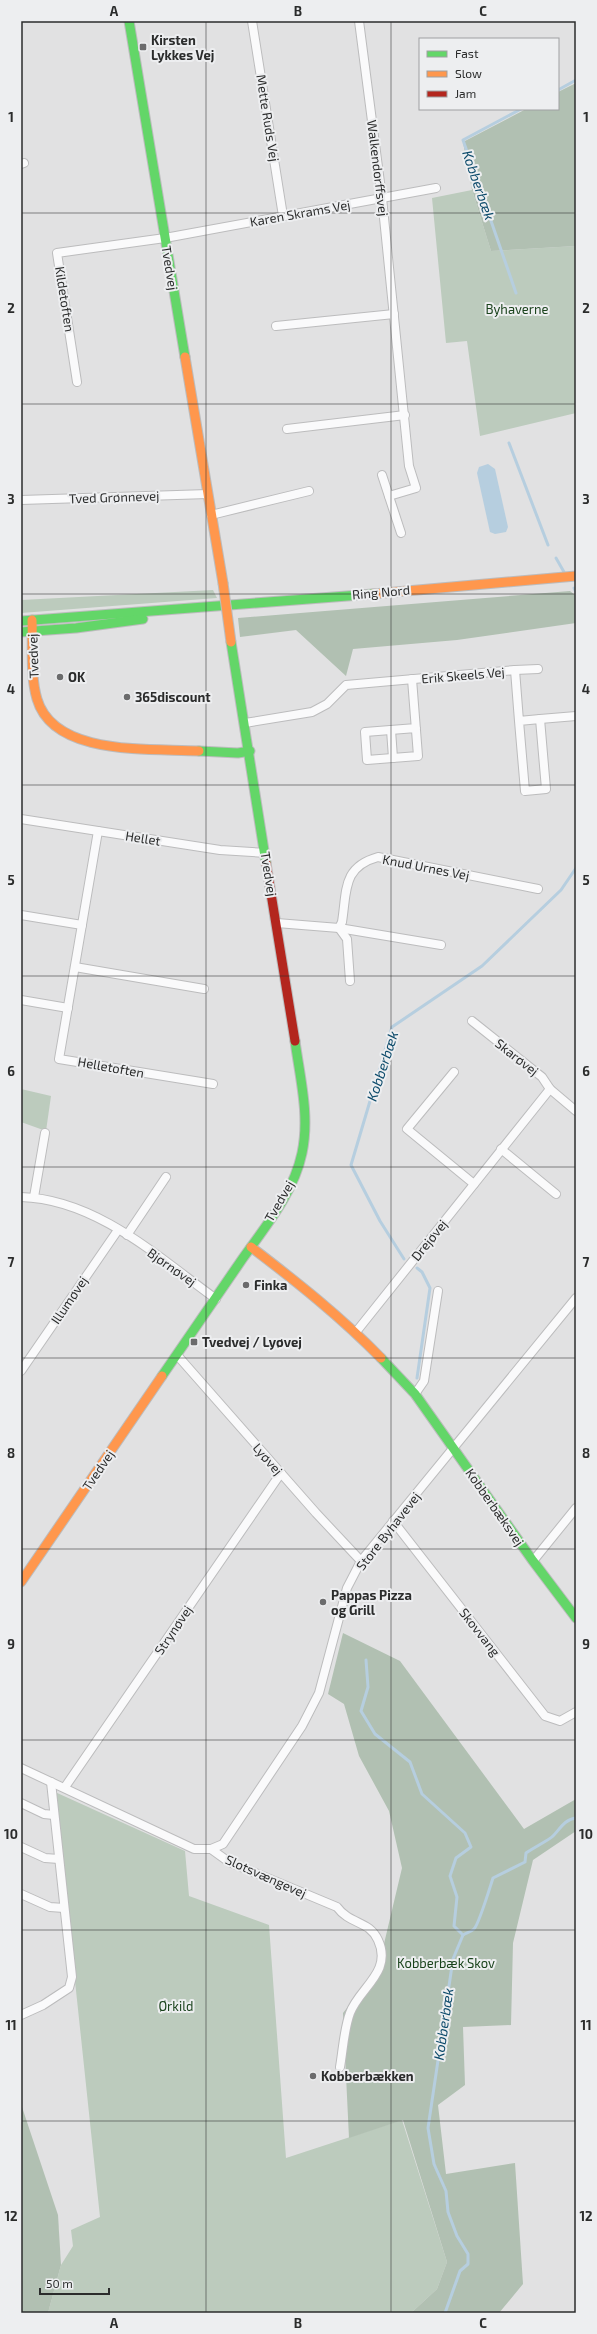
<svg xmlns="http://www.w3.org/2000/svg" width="597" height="2334" font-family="'Exo 2',sans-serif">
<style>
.green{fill:#bccbbd}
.forest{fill:#b1c0b2}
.water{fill:#b6cedf}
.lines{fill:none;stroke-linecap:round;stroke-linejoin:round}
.stream{stroke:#b6cedf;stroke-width:3}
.street-casing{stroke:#bcbcbd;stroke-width:10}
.fast-casing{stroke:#bcbcbd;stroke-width:11}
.slow-casing{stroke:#bcbcbd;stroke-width:11}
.jam-casing{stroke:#bcbcbd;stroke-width:11}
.street{stroke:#fafafb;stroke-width:8}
.fast{stroke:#63d668;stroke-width:9}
.slow{stroke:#ff974d;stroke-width:9}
.jam{stroke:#b3261e;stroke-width:9}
.slow-bridge-casing{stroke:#bcbcbd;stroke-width:11;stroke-linecap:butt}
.slow-bridge{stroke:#ff974d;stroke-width:9}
.grid{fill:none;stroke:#2b2c2c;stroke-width:1;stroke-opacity:0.55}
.poi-dot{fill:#6b6b6c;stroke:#edeef0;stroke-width:1.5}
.labels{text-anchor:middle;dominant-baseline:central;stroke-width:4;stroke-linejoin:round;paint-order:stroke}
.poi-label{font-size:13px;font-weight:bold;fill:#2b2c2c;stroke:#edeef0;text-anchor:start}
.street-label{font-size:13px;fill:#2b2c2c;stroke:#edeef0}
.park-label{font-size:13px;fill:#1a431c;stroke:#edeef0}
.water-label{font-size:14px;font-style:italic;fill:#0d4b6b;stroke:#edeef0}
.neatline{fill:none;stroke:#2b2c2c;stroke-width:1.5}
.grid-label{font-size:13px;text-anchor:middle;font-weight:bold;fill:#2b2c2c}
</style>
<rect width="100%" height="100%" fill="#e1e1e2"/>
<g class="green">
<polygon points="472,190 491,251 576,246 576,413 480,436 467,341 446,343 432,198"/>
<polygon points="213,590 217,598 21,613 21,600"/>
<polygon points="21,1089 51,1096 46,1131 21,1122"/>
<polygon points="55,1792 185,1851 189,1896 269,1925 286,2158 402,2120 447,2262 437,2289 411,2313 48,2313 61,2265 73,2246 71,2230 100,2217"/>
</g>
<g class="forest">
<polygon points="576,83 576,246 491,251 472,190 463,142 526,109 558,109 558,92"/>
<polygon points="570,591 576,596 576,623 457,640 353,649 346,676 296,630 240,637 238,618"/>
<polygon points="343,1633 400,1661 524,1829 576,1799 576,1831 533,1860 513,1943 511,2025 463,2027 465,2085 438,2105 446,2174 515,2163 523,2284 499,2313 411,2313 437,2289 447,2262 403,2120 349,2138 343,2013 378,1969 402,1868 389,1811 359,1756 344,1704 328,1694"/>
<polygon points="21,2104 58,2215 61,2265 48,2313 21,2313"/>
</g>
<polygon class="water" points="488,464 495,469 508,527 506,532 495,534 490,532 477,473 479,467"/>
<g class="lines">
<g class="stream">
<polyline points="558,90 576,80"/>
<polyline points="516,293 463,140 521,109"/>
<polyline points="509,443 548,545"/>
<polyline points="556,558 564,572"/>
<polyline points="574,588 576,592"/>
<polyline points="404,1259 380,1221 351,1165 392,1027 482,966 561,890 576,868"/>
<polyline points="417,1268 422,1272 430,1288 417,1378"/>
<polyline points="366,1660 368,1687 361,1711 375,1734 410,1762 422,1794 465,1833 471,1847 456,1858 450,1876 457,1897 454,1926 463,1935"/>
<path d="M463 1935C466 1933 471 1932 474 1929 479 1924 490 1887 493 1878L525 1862 526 1853C533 1848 549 1840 553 1836 560 1829 565 1819 576 1818"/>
<polyline points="445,2313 460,2271 468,2264 468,2254 457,2236 448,2212 446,2191 434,2164 428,2128 453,1959 463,1935"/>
</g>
<g class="street-casing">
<g id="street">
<polyline points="252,21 283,216"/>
<polyline points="359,21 382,198 409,466 416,488 389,496"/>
<polyline points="21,164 24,163"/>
<polyline points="276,326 394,314"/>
<polyline points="77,382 57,253 165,238 436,188"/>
<polyline points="287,429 405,415"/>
<polyline points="382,475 401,533"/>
<polyline points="21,500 208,494"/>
<polyline points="211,515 309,491"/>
<polyline points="515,670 538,669"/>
<polyline points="412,679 418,756 367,760 365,732 416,728"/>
<polyline points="540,719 576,716"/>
<polyline points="245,723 312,712 327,704 346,685 515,670 519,721 540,719 546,789 525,791 519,721"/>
<polyline points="391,730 393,758"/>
<polyline points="21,819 220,850 266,853"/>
<polyline points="98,831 59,1059 213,1084"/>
<polyline points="21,915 82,925"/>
<polyline points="277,923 339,928 441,945"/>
<polyline points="75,967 204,989"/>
<path d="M350 981 347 939 339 928 342 922C347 891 342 867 378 857L538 889"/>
<polyline points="21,1000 68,1008"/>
<polyline points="472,1021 542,1077 550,1089 576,1111"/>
<polyline points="454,1072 407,1129 474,1184"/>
<polyline points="501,1149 556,1194"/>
<path d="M21 1197C96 1199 158 1257 216 1299"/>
<polyline points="34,1197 45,1133"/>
<polyline points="127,1235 166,1177"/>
<polyline points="356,1332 550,1089"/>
<polyline points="177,1355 316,1513 361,1561"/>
<polyline points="21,1371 118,1230"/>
<polyline points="415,1394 424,1381 438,1291"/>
<polyline points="393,1521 545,1716 560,1721 576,1712"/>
<polyline points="533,1561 576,1508"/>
<path d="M21 1768 194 1849H211L229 1862 337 1907C350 1925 369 1920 378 1940 393 1972 359 1988 350 2013 344 2029 343 2050 340 2067"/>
<polyline points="65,1787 281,1473"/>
<polyline points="21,1803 44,1814 54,1815"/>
<polyline points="21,1847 45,1858 59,1859"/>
<polyline points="211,1849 223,1844 302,1726 319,1693 347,1588 361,1561 576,1298"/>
<polyline points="21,1894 50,1907 64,1908"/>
<polyline points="21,2015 43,2005 69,1988 72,1977 51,1782"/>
</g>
</g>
<g class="fast-casing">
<g id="fast">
<polyline points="129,21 185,357"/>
<polyline points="21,621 373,594"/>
<polyline points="21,632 76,628 143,619"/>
<polyline points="231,642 266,863"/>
<polyline points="199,751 238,753 250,751"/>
<polyline points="381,1358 415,1394 533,1561 576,1618"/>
<path d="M162 1376C189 1337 216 1297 243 1258 266 1226 294 1192 302 1153 310 1116 300 1078 295 1041"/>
</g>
</g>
<g class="slow-casing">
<g id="slow">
<polyline points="185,357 223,583"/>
<polyline points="373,594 576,576"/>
<path d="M32 620C33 645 30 675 37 699 54 757 151 748 199 751"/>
<path d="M251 1247C297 1282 341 1317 381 1358"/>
<polyline points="21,1582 162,1376"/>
</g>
</g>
<g class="jam-casing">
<polyline id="jam" points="266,863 295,1041"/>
</g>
<use href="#street" class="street"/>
<use href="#fast" class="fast"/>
<use href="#slow" class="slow"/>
<use href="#jam" class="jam"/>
<g class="slow-bridge-casing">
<polyline id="slow-bridge" points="223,583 231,642"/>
</g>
<use href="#slow-bridge" class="slow-bridge"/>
</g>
<path class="grid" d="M206 21V2313M391 21V2313M21 213H576M21 404H576M21 594H576M21 785H576M21 976H576M21 1167H576M21 1358H576M21 1549H576M21 1740H576M21 1930H576M21 2121H576"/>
<g class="poi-dot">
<rect x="139" y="43" width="8" height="8" rx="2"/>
<circle cx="60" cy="677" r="4"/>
<circle cx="127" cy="697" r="4"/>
<circle cx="246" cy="1285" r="4"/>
<rect x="190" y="1338" width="8" height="8" rx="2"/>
<circle cx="323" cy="1602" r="4"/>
<circle cx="313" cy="2076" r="4"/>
</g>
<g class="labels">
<g class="poi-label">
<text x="151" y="40">Kirsten<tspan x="151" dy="15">Lykkes Vej</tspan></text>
<text x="68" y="677">OK</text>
<text x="135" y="697">365discount</text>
<text x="254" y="1285">Finka</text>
<text x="202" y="1342">Tvedvej / Lyøvej</text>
<text x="331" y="1595">Pappas Pizza<tspan x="331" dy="15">og Grill</tspan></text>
<text x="321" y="2076">Kobberbækken</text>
</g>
<g class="street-label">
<text transform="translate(268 118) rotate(81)">Mette Ruds Vej</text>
<text transform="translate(378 168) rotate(83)">Walkendorffsvej</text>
<text transform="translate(300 213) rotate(-10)">Karen Skrams Vej</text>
<text transform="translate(170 268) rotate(81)">Tvedvej</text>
<text transform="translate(65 299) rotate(81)">Kildetoften</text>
<text transform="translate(114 497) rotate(-2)">Tved Grønnevej</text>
<text transform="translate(381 592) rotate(-5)">Ring Nord</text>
<text transform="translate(33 656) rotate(-92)">Tvedvej</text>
<text transform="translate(463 675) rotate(-5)">Erik Skeels Vej</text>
<text transform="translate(143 838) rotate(9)">Hellet</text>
<text transform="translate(426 867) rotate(11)">Knud Urnes Vej</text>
<text transform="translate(269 874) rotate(81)">Tvedvej</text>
<text transform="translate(517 1057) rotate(38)">Skarøvej</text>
<text transform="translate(111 1067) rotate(10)">Helletoften</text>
<text transform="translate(279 1201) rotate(-60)">Tvedvej</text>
<text transform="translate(429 1240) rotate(-51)">Drejøvej</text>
<text transform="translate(172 1267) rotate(35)">Bjørnøvej</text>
<text transform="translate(69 1300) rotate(-56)">Illumøvej</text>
<text transform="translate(268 1459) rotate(49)">Lyøvej</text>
<text transform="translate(98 1470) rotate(-56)">Tvedvej</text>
<text transform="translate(495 1507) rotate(55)">Kobberbæksvej</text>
<text transform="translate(388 1531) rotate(-52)">Store Byhavevej</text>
<text transform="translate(173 1630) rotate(-56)">Strynøvej</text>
<text transform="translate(480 1632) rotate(52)">Skovvang</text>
<text transform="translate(266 1876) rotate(24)">Slotsvængevej</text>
</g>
<g class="park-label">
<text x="517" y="309">Byhaverne</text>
<text x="446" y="1963">Kobberbæk Skov</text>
<text x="176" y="2006">Ørkild</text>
</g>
<g class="water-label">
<text transform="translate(479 185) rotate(71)">Kobberbæk</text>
<text transform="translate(382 1066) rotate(-72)">Kobberbæk</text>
<text transform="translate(443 2024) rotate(-82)">Kobberbæk</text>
</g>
</g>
<rect width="597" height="2334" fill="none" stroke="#edeef0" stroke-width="44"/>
<rect x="419" y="38" width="140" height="72" fill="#edeef0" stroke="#9fa0a2"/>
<rect x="427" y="51" width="20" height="6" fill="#63d668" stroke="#9fa0a2"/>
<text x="455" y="58" font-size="12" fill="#2b2c2c">Fast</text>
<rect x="427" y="71" width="20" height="6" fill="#ff974d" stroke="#9fa0a2"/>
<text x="455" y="78" font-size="12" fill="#2b2c2c">Slow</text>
<rect x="427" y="91" width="20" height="6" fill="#b3261e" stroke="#9fa0a2"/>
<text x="455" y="98" font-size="12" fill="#2b2c2c">Jam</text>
<path d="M40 2288v6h69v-6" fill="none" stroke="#2b2c2c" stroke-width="2"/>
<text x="46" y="2288" font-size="12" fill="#2b2c2c" stroke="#edeef0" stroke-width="3" paint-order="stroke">50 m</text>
<rect x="22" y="22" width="553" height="2290" class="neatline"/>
<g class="grid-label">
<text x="114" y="16">A</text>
<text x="298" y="16">B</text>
<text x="483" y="16">C</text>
<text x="11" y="122">1</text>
<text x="586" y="122">1</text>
<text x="11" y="313">2</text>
<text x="586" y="313">2</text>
<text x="11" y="504">3</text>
<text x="586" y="504">3</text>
<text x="11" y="694">4</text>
<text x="586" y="694">4</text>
<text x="11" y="885">5</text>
<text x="586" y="885">5</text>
<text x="11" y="1076">6</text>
<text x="586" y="1076">6</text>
<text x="11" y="1267">7</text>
<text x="586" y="1267">7</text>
<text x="11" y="1458">8</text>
<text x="586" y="1458">8</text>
<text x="11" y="1649">9</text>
<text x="586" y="1649">9</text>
<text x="11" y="1839">10</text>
<text x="586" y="1839">10</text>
<text x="11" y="2030">11</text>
<text x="586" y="2030">11</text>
<text x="11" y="2221">12</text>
<text x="586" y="2221">12</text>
<text x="114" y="2328">A</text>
<text x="298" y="2328">B</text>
<text x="483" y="2328">C</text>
</g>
</svg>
